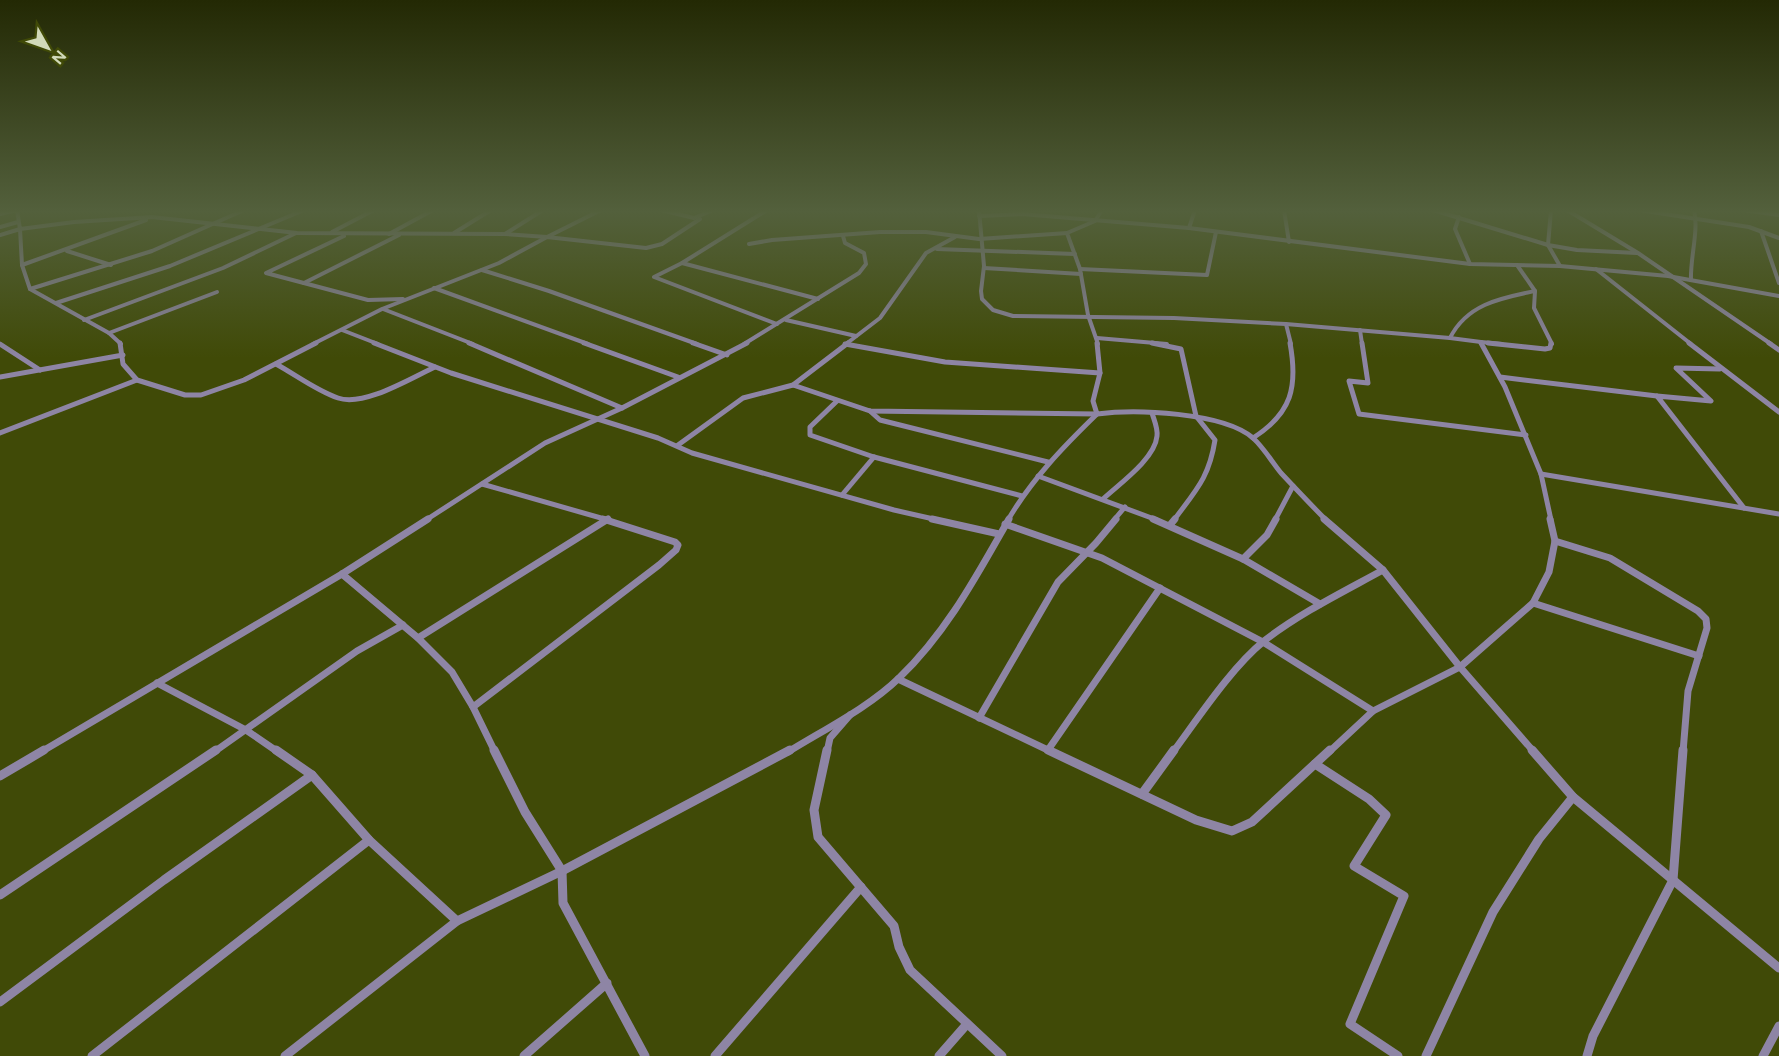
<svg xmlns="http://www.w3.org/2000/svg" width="1779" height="1056" font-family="Figtree,sans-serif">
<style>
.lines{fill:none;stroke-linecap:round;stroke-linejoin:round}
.minor-far3{stroke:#8e85a5;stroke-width:4}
.minor-far2{stroke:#8e85a5;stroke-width:5}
.minor-far1{stroke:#8e85a5;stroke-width:7}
.minor{stroke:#8e85a5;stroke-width:9}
</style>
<rect width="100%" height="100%" fill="#404a07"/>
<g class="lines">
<g class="minor-far3">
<polyline points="17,210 20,229 74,222 152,217 297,233 505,234 547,237 601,210"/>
<polyline points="661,210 694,218 713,210"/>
<polyline points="767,210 682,263 654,277 777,324"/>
<path d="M979 210 984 266 981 291 982 299 993 310 1013 316 1174 318 1286 324 1450 338C1467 304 1501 298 1535 291"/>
<polyline points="1284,210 1289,242"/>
<polyline points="1433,210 1548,245 1577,250 1637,253"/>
<polyline points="1551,210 1548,245 1560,266"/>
<polyline points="1567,210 1638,253 1771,344"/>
<polyline points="1639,210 1749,227 1779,238"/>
<polyline points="1743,210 1779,215"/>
<polyline points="0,214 17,210"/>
<polyline points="979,216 1022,214 1189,228 1470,264 1560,266 1668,276 1779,296"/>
<polyline points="1459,217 1455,229 1470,264"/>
<polyline points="0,227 18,222"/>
<polyline points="1189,228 1195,210"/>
<polyline points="1761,231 1779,283"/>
<polyline points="332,232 374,210"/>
<polyline points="454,233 491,210"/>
<polyline points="389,234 433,210"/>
<polyline points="505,234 543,210"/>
<polyline points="0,235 20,229 22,265 30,289 109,333 121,344"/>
<polyline points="344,236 266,273 368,300 403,299"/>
<polyline points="749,244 772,240 880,232 926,232 979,239 1067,233"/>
<polyline points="937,249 1075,254"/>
<polyline points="67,251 111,265"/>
<polyline points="682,263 818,299"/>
<polyline points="22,265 146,220"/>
<polyline points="1517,265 1535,291 1534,308 1552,344"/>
<polyline points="984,268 1081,274"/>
<polyline points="1080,269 1207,275 1216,232"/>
<polyline points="1596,269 1691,344"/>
<polyline points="482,270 549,291 697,344"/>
<path d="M1691 280C1690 258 1699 230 1694 210"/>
<polyline points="304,283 399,235"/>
<polyline points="434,288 588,344"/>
<polyline points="30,289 152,251 244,210"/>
<polyline points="56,303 170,266 304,210"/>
<polyline points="383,309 473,344"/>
<polyline points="84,320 223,268 296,233"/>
<polyline points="786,320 856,336"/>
<polyline points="1286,324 1291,344"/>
<polyline points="342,330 378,344"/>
<polyline points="1360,330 1362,344"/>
<polyline points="109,333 217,292"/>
<polyline points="1097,338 1167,344"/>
<polyline points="1450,338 1481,342 1482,344"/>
<polyline points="1481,342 1502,344"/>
<polyline points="313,344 382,309 499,263 547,237 646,248 662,244 700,219"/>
<polyline points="744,344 859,273 866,264 864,253 845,243 843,236"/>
<polyline points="846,344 880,318 926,253 955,237"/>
<polyline points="1098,344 1088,315 1080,269 1067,233 1095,221 1102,210"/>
</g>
<g class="minor-far2">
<polyline points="120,343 123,364 137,380 185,395 201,395 244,380 316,343"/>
<polyline points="374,343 451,373 658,438 692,453 894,510 938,520"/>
<polyline points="469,343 622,408"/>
<polyline points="584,343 678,377"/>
<polyline points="693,343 727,355"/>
<path d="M1097 343 1100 373 1093 401 1097 414C1135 409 1223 412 1253 438 1264 448 1272 462 1281 473 1296 489 1311 505 1326 520"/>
<path d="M1152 343 1181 349 1196 416 1215 440C1209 478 1196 490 1174 520"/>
<polyline points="1362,343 1368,383 1349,381 1359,414 1526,435"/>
<polyline points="1481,343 1505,387 1541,474 1551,520"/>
<polyline points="1488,343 1545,349 1550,348 1551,343"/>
<polyline points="1689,343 1779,412"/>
<polyline points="1769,343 1779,350"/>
<polyline points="0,344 40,370"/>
<polyline points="845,344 945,362 1100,373"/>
<path d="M276 364C296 375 317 391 338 398 364 407 411 378 435 367"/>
<polyline points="1720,369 1676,368 1711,401 1657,396 1744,508"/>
<polyline points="0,377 123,355"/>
<polyline points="1500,377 1657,396"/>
<polyline points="793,385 870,411 1097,414"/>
<polyline points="837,401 810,427 810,435 874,457 1022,496"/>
<polyline points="870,411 880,420 1048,462"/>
<polyline points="0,433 137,380"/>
<path d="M1253 438C1292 413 1298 387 1290 343"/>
<polyline points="678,445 743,398 793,385 848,343"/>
<polyline points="1541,474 1779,514"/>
<polyline points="1038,476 1157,520"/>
<polyline points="482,484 608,520"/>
<polyline points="842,495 874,457"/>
<path d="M1103 499C1119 484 1155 459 1157 436 1158 428 1154 420 1152 413"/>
<polyline points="426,520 545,443 622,408 747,343"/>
<path d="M1008 520C1032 479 1063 447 1097 414"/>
<polyline points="1114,520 1125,507"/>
<polyline points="1275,520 1293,486"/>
</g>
<g class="minor-far1">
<polyline points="932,519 999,534"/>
<polyline points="1153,519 1243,559 1320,604"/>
<polyline points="1324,519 1383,570 1460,667 1534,752"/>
<polyline points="1005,524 1102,558 1263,642 1373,711"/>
<polyline points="1170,525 1175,519"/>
<polyline points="1555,541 1610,558 1698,611 1706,619 1707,628 1688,691 1683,752"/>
<polyline points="1243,559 1267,535 1276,519"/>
<polyline points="342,574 418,638 452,672 473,707 495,752"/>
<polyline points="1533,603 1699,656"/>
<polyline points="418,638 608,519"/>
<polyline points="898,679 1052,752"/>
<polyline points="157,683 246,730 278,752"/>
<polyline points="473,707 659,565 676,550 678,545 675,542 603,519"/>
<polyline points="979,718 1058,582 1096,543 1116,519"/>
<polyline points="1048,750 1160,588"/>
<polyline points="41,752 342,574 428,519"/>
<polyline points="214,752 357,651 403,625"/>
<path d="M788 752C825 729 868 708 899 678 947 632 977 575 1009 519"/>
<polyline points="827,752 830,738 850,715"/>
<path d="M1173 752C1199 717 1231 668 1264 641 1300 613 1343 592 1383 570"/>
<polyline points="1329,752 1373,711 1460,667 1533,603 1549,572 1555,541 1550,519"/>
</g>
<g class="minor">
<polyline points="276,750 312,775 369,840 457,921"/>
<polyline points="494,750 525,812 562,871 563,903 645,1056"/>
<polyline points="827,750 814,810 818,837 894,926 899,947 910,970 1002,1056"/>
<polyline points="1048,750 1196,820 1232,831 1252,822 1330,750"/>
<polyline points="1532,750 1573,797 1779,968"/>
<polyline points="1315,764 1369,799 1386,815 1354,866 1404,896 1350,1024 1398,1056"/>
<polyline points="0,776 44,750"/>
<polyline points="1142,794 1174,750"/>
<polyline points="0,895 216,750"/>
<polyline points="0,1002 164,880 312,775"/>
<polyline points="92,1056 369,840"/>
<polyline points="285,1056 457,921 562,871 790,750"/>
<polyline points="524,1056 607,983"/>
<polyline points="715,1056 861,887"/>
<polyline points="939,1056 967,1024"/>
<polyline points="1426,1056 1493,912 1539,839 1573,797"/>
<polyline points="1587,1056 1593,1036 1673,880 1683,750"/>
<polyline points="1763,1056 1779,1026"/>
</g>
</g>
<linearGradient id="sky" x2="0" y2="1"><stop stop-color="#232904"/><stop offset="0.59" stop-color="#53603c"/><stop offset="1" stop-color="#53603c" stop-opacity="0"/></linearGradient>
<rect width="1779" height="358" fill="url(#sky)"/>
<g transform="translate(48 48) rotate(130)" stroke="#404a07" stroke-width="4.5" paint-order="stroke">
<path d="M0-4.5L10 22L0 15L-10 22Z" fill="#d1d9b9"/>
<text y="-9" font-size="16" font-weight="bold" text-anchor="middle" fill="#d1d9b9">N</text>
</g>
</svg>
